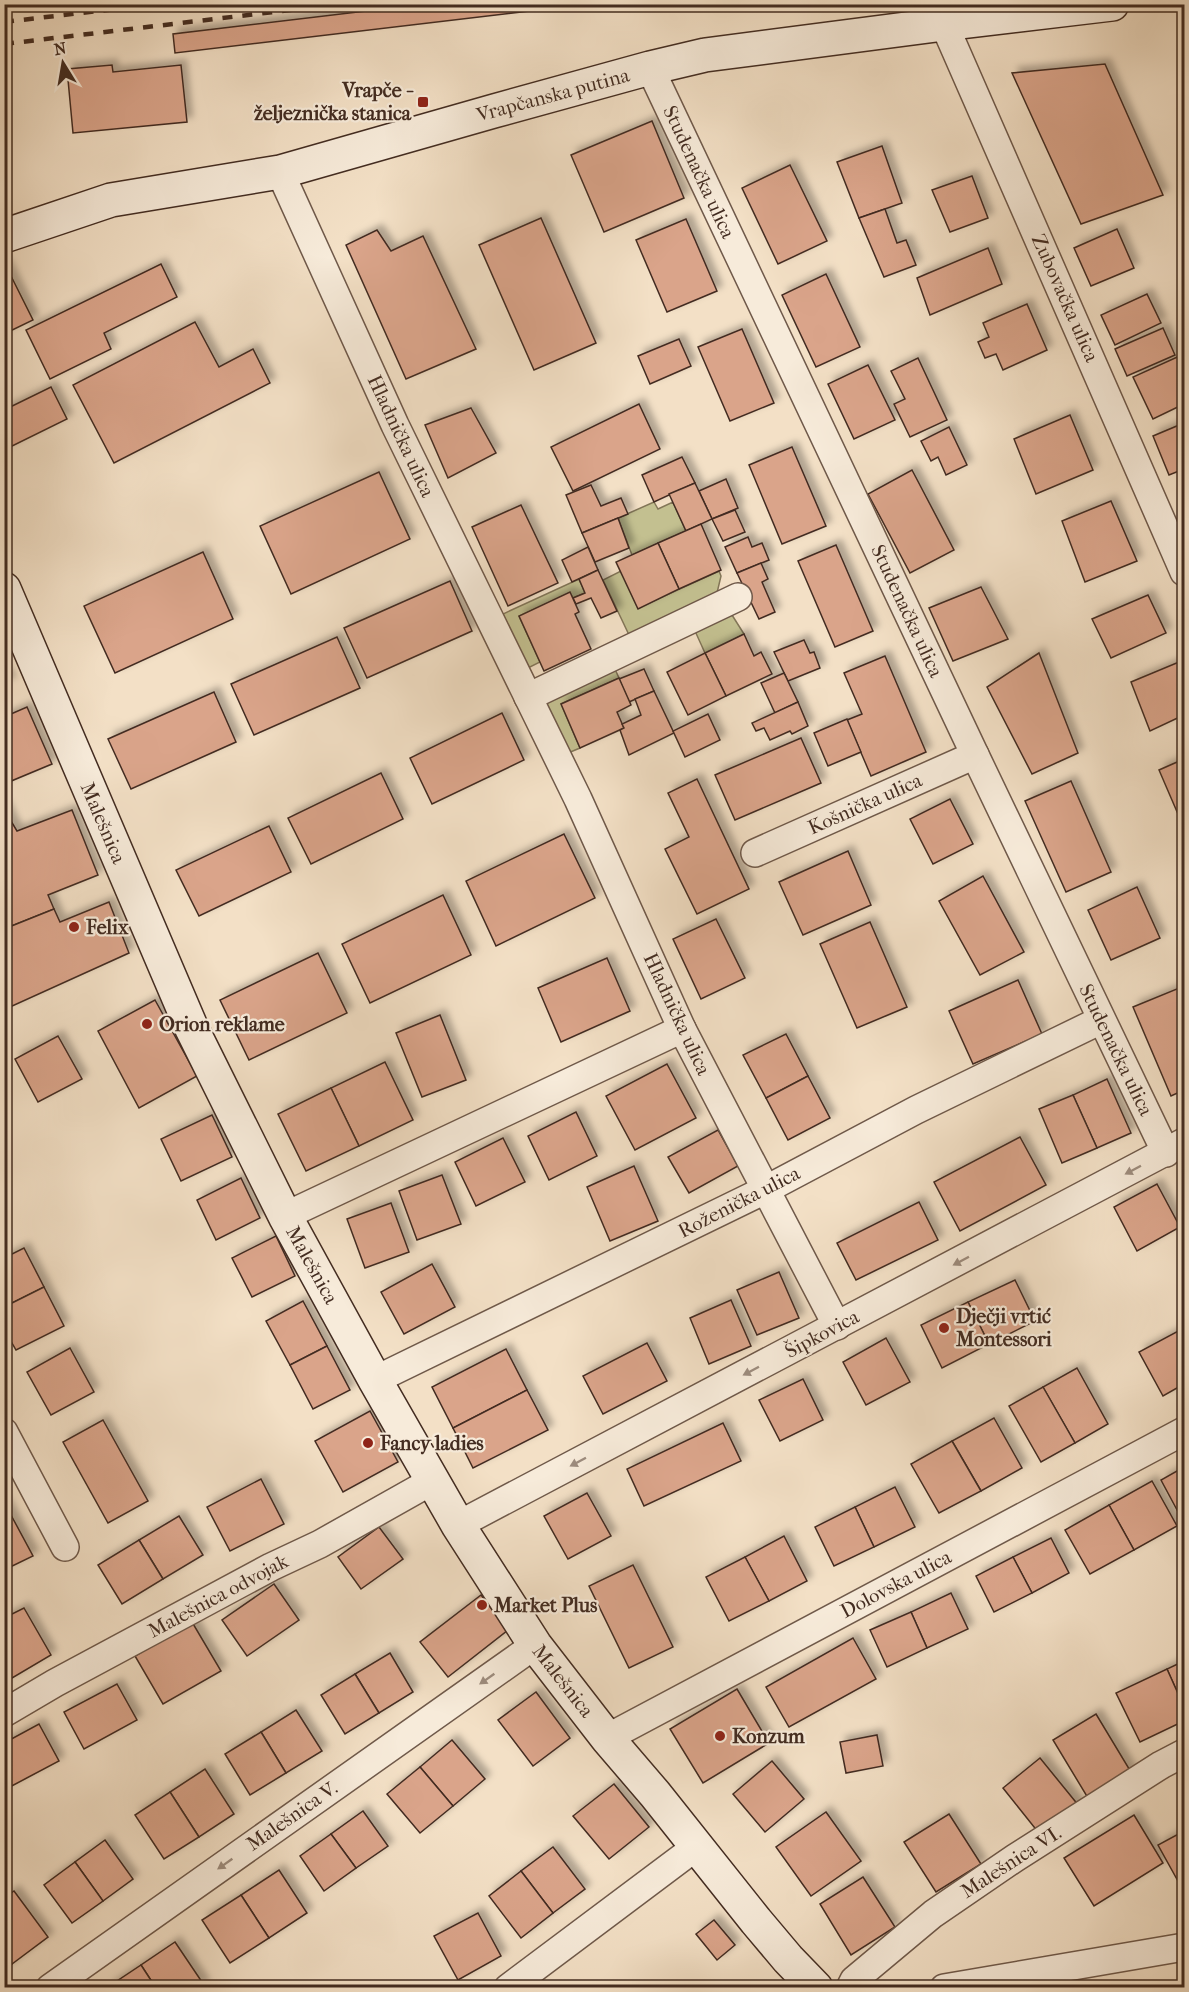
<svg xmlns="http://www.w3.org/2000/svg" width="1189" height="1992" font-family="'IM FELL French Canon',serif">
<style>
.green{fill:#c3c090;stroke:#837658;stroke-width:1.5}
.building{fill:#daa48a;stroke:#432c21;stroke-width:1.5;filter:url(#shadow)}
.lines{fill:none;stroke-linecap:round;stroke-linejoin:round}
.street-casing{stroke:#6f594a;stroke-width:30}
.secondary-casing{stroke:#432c21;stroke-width:36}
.street{stroke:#f7ebda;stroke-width:27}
.secondary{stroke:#f7ebda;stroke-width:33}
.rail{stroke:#432c21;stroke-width:4.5;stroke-dasharray:10 10;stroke-linecap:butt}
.oneway{fill:#9d8c7e}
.poi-dot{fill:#8f2418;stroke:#f7ebda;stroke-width:2}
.labels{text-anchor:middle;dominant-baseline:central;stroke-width:4.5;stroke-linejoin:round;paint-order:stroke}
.poi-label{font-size:20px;font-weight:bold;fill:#432c21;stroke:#f7ebda;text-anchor:start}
.street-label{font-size:20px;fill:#432c21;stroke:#f7ebda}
</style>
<defs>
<filter id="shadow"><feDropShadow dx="5.5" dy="-5.5" stdDeviation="3" flood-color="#0004"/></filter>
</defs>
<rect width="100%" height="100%" fill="#f3e0c6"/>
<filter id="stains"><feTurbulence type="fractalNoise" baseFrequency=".00333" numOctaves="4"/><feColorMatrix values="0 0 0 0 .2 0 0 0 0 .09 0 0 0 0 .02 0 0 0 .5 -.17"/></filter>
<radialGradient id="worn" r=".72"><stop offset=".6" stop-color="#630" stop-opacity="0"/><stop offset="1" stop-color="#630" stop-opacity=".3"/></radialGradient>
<g class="green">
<polygon points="654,502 658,509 673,502 686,531 632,555 618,518"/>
<polygon points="621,571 638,608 719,571 721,576 717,593 630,637 603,580"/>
<polygon points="579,579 585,593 573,598 570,593 519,616 540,662 528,668 503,614"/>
<polygon points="732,615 744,634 705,653 695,631"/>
<polygon points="613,665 619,678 561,704 580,748 568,753 541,697"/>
</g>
<g class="building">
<polygon points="4,4 38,4 4,8"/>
<polygon points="425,4 528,4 529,11 175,53 173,34"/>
<polygon points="1105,64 1163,195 1081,224 1012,73"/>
<polygon points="112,65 113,72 181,65 187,122 73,133 67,69"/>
<polygon points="652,121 684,198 604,232 571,155"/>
<polygon points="882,146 902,203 859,218 837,162"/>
<polygon points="790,165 827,241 778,264 742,188"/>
<polygon points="972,176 988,218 950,232 932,190"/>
<polygon points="885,209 897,243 906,240 916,265 884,277 859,218"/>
<polygon points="541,218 596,343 534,370 479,245"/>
<polygon points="686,219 717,291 667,312 636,240"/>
<polygon points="1117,229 1134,268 1091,286 1074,248"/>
<polygon points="377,230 391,251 423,236 476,349 406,379 346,245"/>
<polygon points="988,248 1002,284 930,315 917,278"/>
<polygon points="5,264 33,320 4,334 4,264"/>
<polygon points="161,264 177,297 104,333 111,349 50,379 26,330"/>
<polygon points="826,274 860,347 816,367 782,295"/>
<polygon points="1147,294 1161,323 1115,345 1101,315"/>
<polygon points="1027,304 1047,350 1003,370 996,354 985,358 978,342 989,337 983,323"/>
<polygon points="195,322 219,367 253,349 270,383 114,463 73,385"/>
<polygon points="1163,328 1175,355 1127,376 1115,349"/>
<polygon points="742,329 774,403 730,421 698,347"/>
<polygon points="679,339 691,366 650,384 638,356"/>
<polygon points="1184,354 1184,404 1153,419 1133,377"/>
<polygon points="918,358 947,420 910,437 894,404 905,399 891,371"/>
<polygon points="868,365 895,420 854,439 828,384"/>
<polygon points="51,387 67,419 4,450 4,410"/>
<polygon points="639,404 660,449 573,491 551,447"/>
<polygon points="471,408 496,453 448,478 425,425"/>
<polygon points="1070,415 1093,470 1036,494 1014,439"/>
<polygon points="1184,423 1184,469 1169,475 1153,436"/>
<polygon points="949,427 967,465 946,475 938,457 931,461 921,441"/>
<polygon points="792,447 826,526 782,544 749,465"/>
<polygon points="682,457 695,483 654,502 642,475"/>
<polygon points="912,470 954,550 910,573 868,494"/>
<polygon points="379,472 410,539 291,594 260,526"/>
<polygon points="726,479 738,508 712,519 699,491"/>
<polygon points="695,483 712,519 686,531 669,494"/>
<polygon points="591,485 601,506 621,498 628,514 582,533 566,495"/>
<polygon points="1184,496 1184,510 1180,498"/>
<polygon points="1111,501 1137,561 1085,582 1062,521"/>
<polygon points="521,505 558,583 508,606 472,527"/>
<polygon points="735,510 745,532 723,541 712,519"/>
<polygon points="618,518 629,548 595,562 582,533"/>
<polygon points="701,524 721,570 679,589 658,543"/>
<polygon points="748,537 752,547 762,543 769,560 737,573 725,547"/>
<polygon points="658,543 679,589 638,609 616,562"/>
<polygon points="836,545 873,631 835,647 798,561"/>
<polygon points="588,547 598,570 572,582 562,560"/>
<polygon points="203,552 233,619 115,673 84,606"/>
<polygon points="761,563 768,579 762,582 775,612 759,619 737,573"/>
<polygon points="598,570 617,611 601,618 591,598 576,604 573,598 585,593 579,579"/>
<polygon points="450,581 472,631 367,678 344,628"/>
<polygon points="981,587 1008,639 953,661 929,608"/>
<polygon points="570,592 579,612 575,614 591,649 544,671 519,616"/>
<polygon points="1148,595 1166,633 1111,658 1092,619"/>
<polygon points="744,634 754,656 761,652 772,674 726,696 705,653"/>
<polygon points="337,637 360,688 254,735 231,684"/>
<polygon points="804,640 810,653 814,652 820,668 788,681 774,652"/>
<polygon points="705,653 726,696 688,715 667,672"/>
<polygon points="1039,653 1078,753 1032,774 987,687"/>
<polygon points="885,656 926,752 871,776 847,720 862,714 844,673"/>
<polygon points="1179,662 1184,673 1184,715 1150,731 1131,682"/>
<polygon points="644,669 654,691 629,702 619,679"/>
<polygon points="4,670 10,682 4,684"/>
<polygon points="784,673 798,702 775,713 761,683"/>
<polygon points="619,678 631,705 617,712 624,728 580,748 561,704"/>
<polygon points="654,691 674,733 629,755 620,730 624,728 622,724 641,715 635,699"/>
<polygon points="214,692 236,742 131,789 108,739"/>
<polygon points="798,702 808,726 792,734 790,731 770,740 764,728 756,731 752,723"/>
<polygon points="27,707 52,764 4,784 4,717"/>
<polygon points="502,713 524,760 432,804 410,758"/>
<polygon points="708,714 720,740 685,757 673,731"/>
<polygon points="847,719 861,752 828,766 814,733"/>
<polygon points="801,738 821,783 735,820 715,775"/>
<polygon points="1184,759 1184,828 1159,770"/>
<polygon points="381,773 403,819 311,864 288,818"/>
<polygon points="697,779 749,889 697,914 665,849 689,837 668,793"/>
<polygon points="1071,781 1111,872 1066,892 1025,801"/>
<polygon points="950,799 973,844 933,864 910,819"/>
<polygon points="4,805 11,821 4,824"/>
<polygon points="72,810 98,875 48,895 54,909 4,929 4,824 11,821 17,831"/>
<polygon points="269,826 291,872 199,916 176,870"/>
<polygon points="564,834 595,898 496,946 466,881"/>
<polygon points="848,851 871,905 803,935 779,882"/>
<polygon points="983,876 1024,952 980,975 939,901"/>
<polygon points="1137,887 1160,938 1111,960 1088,910"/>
<polygon points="443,895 471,955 370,1003 342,944"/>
<polygon points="109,902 129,953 10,1007 4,993 4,929 54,909 60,922"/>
<polygon points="716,919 745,978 701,999 673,939"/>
<polygon points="870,922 907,1007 857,1028 820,944"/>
<polygon points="318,953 347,1013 249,1060 220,1000"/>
<polygon points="607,958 630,1011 561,1042 538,988"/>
<polygon points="1018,980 1042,1034 973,1064 949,1011"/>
<polygon points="1184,986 1184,1090 1171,1096 1133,1007"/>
<polygon points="155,1000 197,1076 139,1108 98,1031"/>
<polygon points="440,1015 466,1080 422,1097 396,1033"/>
<polygon points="786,1034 808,1076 766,1098 743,1055"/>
<polygon points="58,1036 82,1079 38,1102 15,1059"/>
<polygon points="385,1062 413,1120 359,1146 331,1088"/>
<polygon points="667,1064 696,1118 635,1150 606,1096"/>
<polygon points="808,1076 830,1118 788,1140 766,1098"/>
<polygon points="1107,1079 1131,1133 1097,1148 1073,1095"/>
<polygon points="331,1088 359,1146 306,1171 278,1114"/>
<polygon points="1073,1095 1097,1148 1062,1163 1039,1109"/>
<polygon points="576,1112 597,1156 549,1180 528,1136"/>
<polygon points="212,1115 232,1157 181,1181 161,1139"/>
<polygon points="718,1130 738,1166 689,1193 668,1157"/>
<polygon points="1020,1137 1046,1185 960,1231 934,1182"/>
<polygon points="503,1138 525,1182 476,1206 455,1162"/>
<polygon points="634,1166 658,1221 610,1241 587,1187"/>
<polygon points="442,1175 461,1224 417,1240 399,1191"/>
<polygon points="241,1178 260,1218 216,1240 197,1200"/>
<polygon points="1157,1184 1180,1227 1137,1251 1114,1207"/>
<polygon points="919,1202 938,1240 856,1280 837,1243"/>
<polygon points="391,1203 409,1252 365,1268 347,1219"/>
<polygon points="276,1236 295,1276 252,1297 232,1258"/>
<polygon points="24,1248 44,1287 4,1307 4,1258"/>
<polygon points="432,1264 455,1307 404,1334 381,1292"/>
<polygon points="779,1272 799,1318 757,1335 737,1290"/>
<polygon points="1015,1280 1035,1321 989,1344 968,1302"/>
<polygon points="44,1287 64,1326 16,1350 4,1329 4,1307"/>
<polygon points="731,1300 751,1346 709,1364 690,1318"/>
<polygon points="303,1301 327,1346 290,1365 266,1321"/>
<polygon points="968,1302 989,1344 942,1368 921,1325"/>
<polygon points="1182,1329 1184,1334 1184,1384 1163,1396 1139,1352"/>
<polygon points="886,1338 910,1382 866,1405 843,1362"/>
<polygon points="647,1343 667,1381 603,1414 583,1376"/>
<polygon points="327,1346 350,1390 313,1409 290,1365"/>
<polygon points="70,1348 94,1392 51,1415 27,1372"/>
<polygon points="506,1349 527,1390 453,1428 432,1387"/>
<polygon points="1077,1368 1108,1424 1075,1443 1043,1387"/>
<polygon points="803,1379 823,1420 780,1441 759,1400"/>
<polygon points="1043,1387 1075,1443 1041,1462 1009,1406"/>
<polygon points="527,1390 548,1430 473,1468 453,1428"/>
<polygon points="370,1411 398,1462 343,1492 315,1441"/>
<polygon points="994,1418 1022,1468 981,1491 952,1441"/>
<polygon points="103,1420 148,1501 108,1523 63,1442"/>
<polygon points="723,1423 741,1461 644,1506 627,1469"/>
<polygon points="952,1441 981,1491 939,1513 911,1464"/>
<polygon points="1184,1467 1184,1523 1161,1480"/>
<polygon points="261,1479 284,1524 230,1551 207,1507"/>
<polygon points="1152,1481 1177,1526 1134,1550 1109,1505"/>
<polygon points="895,1487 915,1527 874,1547 855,1507"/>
<polygon points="587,1493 611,1536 568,1559 544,1516"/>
<polygon points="4,1502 33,1556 4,1570"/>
<polygon points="1109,1505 1134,1550 1090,1574 1065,1530"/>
<polygon points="855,1507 874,1547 834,1566 815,1527"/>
<polygon points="179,1516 203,1555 163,1579 139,1540"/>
<polygon points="379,1527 403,1559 361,1589 338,1557"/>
<polygon points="784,1536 807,1581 769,1601 745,1557"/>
<polygon points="1051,1538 1069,1573 1032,1593 1013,1557"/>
<polygon points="139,1540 163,1579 122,1604 98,1565"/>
<polygon points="745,1557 769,1601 729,1621 706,1577"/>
<polygon points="1013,1557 1032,1593 994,1612 976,1576"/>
<polygon points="633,1565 673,1647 629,1668 589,1586"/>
<polygon points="274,1584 299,1620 247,1656 222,1620"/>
<polygon points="951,1593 968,1629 927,1648 911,1612"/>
<polygon points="481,1595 508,1630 448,1677 420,1642"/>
<polygon points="24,1608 51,1655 7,1681 4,1677 4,1618"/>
<polygon points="911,1612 927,1648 887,1667 870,1630"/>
<polygon points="192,1622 221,1671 163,1704 135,1656"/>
<polygon points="853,1638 876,1679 789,1727 766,1687"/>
<polygon points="390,1653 413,1692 379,1713 355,1674"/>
<polygon points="1184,1661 1184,1707 1167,1669"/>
<polygon points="1167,1669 1184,1707 1184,1721 1140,1742 1116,1693"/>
<polygon points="355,1674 379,1713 345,1734 321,1695"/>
<polygon points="117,1684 137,1720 84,1749 64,1712"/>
<polygon points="737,1689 769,1743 703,1783 670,1729"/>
<polygon points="536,1692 570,1738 533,1766 498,1720"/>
<polygon points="296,1710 322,1751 286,1773 261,1732"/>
<polygon points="1096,1714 1134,1777 1091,1803 1053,1740"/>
<polygon points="39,1724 59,1761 6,1789 4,1743"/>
<polygon points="261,1732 286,1773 250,1795 225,1754"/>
<polygon points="877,1735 883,1766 846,1773 840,1742"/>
<polygon points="452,1740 485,1779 453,1806 420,1767"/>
<polygon points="1040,1758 1079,1806 1042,1837 1003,1788"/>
<polygon points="772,1761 804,1799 765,1832 733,1794"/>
<polygon points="420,1767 453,1806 420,1833 387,1794"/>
<polygon points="205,1769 234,1814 199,1837 170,1792"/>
<polygon points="614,1784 649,1827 609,1859 573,1816"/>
<polygon points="170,1792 199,1837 164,1859 135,1815"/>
<polygon points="363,1811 388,1846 356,1868 331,1834"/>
<polygon points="826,1812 861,1861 811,1896 776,1847"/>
<polygon points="949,1814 981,1864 936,1892 904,1842"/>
<polygon points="1134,1815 1163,1863 1094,1906 1064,1858"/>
<polygon points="1184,1831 1184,1892 1158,1845"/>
<polygon points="331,1834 356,1868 324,1891 300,1856"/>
<polygon points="105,1840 133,1879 103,1901 75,1862"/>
<polygon points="553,1847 585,1889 553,1913 521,1871"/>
<polygon points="75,1862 103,1901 72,1923 44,1885"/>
<polygon points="279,1870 307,1913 269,1938 241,1895"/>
<polygon points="521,1871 553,1913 521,1938 489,1896"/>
<polygon points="863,1877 895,1927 851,1955 820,1904"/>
<polygon points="14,1891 48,1937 12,1964 4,1955 4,1898"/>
<polygon points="241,1895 269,1938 230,1963 202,1920"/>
<polygon points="478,1913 501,1956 458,1980 434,1936"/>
<polygon points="714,1920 735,1945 717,1960 696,1934"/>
<polygon points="175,1942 204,1985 201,1988 156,1988 141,1965"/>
<polygon points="4,1955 12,1964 4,1970"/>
<polygon points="141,1965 156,1988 108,1988 108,1987"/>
</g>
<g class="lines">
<g class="street-casing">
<g id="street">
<polyline points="944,24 1184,572"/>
<polyline points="650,68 975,755 1166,1153"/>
<polyline points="280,172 395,425 578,799 682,1029 837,1326"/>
<polyline points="528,697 738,597"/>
<polyline points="755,853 975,755"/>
<polyline points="285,1216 682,1029"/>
<polyline points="375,1380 765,1190 916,1110 1101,1020"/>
<polyline points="4,1432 65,1547"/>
<polyline points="458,1525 1184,1142"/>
<polyline points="4,1713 55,1683 271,1567 320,1544 432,1481"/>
<polyline points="607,1738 1184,1431"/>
<polyline points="50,1988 535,1645"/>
<polyline points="508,1988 696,1847"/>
<polyline points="850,1988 854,1980 933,1914 1015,1858 1161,1765 1184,1753"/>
<polyline points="944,1988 1184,1947"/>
</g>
</g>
<g class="secondary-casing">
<g id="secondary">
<polyline points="4,236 111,200 280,172 494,111 650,68 705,55 944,24 1112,4"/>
<polyline points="4,589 192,1029 285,1216 375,1380 458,1525 535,1645 607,1738 655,1794 756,1921 788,1959 816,1988"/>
</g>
</g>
<use href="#street" class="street"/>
<use href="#secondary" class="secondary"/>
<g class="rail">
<polyline points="4,22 158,4"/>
<polyline points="4,44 341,4"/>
</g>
</g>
<defs><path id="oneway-solid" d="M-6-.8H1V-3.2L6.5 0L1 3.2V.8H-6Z" transform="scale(1.5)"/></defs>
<g class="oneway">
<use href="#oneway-solid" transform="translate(1133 1170) rotate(152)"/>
<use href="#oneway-solid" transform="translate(961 1261) rotate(152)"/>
<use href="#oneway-solid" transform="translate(751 1371) rotate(152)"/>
<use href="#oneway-solid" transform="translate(578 1462) rotate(152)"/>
<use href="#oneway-solid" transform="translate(487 1679) rotate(145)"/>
<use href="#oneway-solid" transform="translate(225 1864) rotate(145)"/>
</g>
<g class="poi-dot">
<rect x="417" y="96" width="12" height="12" rx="3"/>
<circle cx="74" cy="927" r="6"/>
<circle cx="147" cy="1024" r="6"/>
<circle cx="944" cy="1328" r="6"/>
<circle cx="368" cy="1443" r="6"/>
<circle cx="482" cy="1605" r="6"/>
<circle cx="720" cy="1736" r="6"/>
</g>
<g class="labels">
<g class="poi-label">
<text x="411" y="90" text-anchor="end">Vrapče -<tspan x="411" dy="23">željeznička stanica</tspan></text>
<text x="86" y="927">Felix</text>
<text x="159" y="1024">Orion reklame</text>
<text x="956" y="1316">Dječji vrtić<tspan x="956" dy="23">Montessori</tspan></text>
<text x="380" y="1443">Fancy ladies</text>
<text x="494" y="1605">Market Plus</text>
<text x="732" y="1736">Konzum</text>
</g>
<g class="street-label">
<text transform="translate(553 95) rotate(-15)">Vrapčanska putina</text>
<text transform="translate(699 172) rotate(65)">Studenačka ulica</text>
<text transform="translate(1065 298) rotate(66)">Zubovačka ulica</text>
<text transform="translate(401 436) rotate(65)">Hladnička ulica</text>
<text transform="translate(907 611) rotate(65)">Studenačka ulica</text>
<text transform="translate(865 804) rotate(-24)">Košnička ulica</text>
<text transform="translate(103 823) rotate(67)">Malešnica</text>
<text transform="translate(677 1014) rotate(65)">Hladnička ulica</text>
<text transform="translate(1116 1050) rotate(64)">Studenačka ulica</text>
<text transform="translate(739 1202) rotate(-27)">Roženička ulica</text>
<text transform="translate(312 1265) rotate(61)">Malešnica</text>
<text transform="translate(822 1334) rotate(-28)">Šipkovica</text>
<text transform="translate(896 1584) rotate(-28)">Dolovska ulica</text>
<text transform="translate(218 1596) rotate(-28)">Malešnica odvojak</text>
<text transform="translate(563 1681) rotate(52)">Malešnica</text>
<text transform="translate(292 1816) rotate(-35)">Malešnica V.</text>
<text transform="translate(1011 1862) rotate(-33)">Malešnica VI.</text>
</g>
</g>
<rect width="1189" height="1992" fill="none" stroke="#f3e0c6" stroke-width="24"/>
<rect x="6" y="6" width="1177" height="1980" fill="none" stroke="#432c21" stroke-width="3"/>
<rect x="12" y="12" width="1165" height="1968" fill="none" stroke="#432c21" stroke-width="1.5"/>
<g transform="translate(63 63) rotate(349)" stroke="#f7ebda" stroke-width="4.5" paint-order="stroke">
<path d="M0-4.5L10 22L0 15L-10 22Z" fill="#432c21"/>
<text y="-9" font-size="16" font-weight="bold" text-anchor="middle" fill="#432c21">N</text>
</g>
<rect width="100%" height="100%" filter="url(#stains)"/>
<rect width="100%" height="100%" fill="url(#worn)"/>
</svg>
